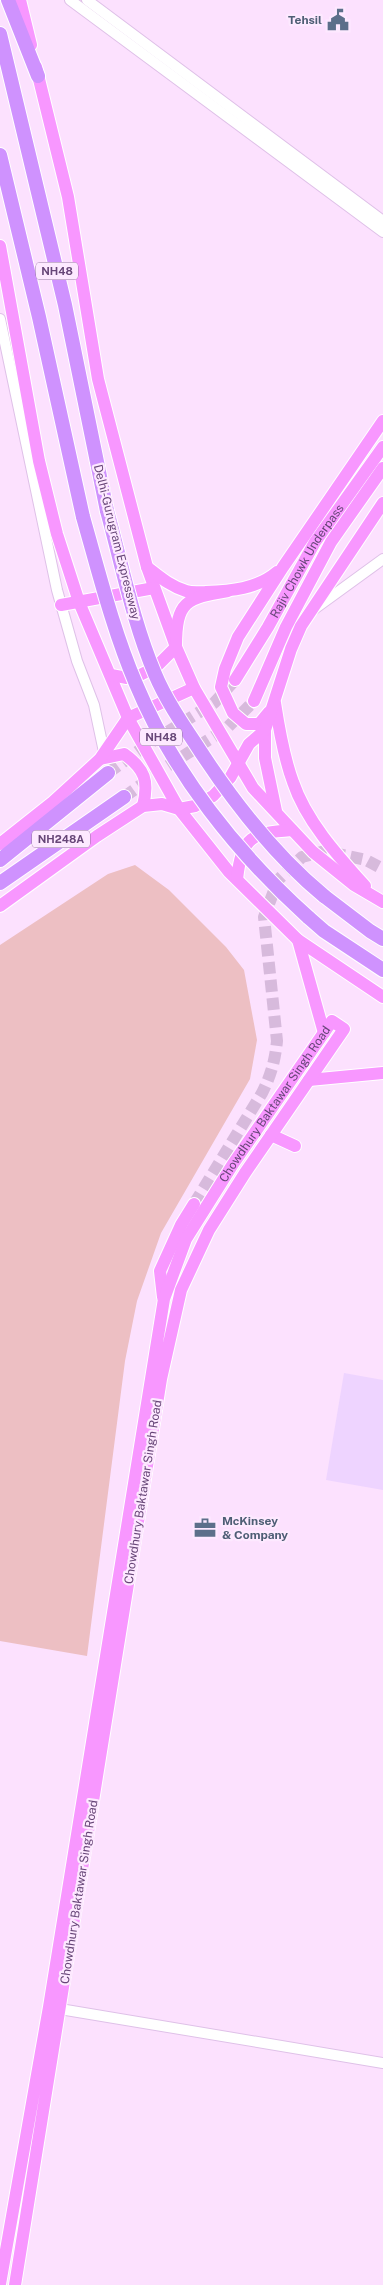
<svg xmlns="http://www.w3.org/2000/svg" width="383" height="2285" font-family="'Public Sans',sans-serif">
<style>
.commercial{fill:#eed4ff}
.green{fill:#edbfc3}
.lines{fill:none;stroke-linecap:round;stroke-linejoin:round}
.major-tunnel{stroke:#d7badc;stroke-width:12;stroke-dasharray:12 6;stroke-linecap:butt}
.minor-casing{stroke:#dfc1e8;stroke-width:12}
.major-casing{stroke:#fff;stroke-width:14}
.highway-casing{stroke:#fff;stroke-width:16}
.minor{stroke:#fff;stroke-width:10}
.major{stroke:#f897ff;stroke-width:12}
.highway{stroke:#cf92fe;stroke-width:14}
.highway-bridge-casing{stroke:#fff;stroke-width:16;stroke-linecap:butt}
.highway-bridge{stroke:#cf92fe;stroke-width:14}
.labels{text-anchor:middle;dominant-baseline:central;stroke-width:4.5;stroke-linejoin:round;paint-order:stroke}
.shield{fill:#fde9ff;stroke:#9477a0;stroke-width:1}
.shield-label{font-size:11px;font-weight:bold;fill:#674678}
.service-label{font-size:12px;font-weight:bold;fill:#4e5e75;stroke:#fde9ff;text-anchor:end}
.street-label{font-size:12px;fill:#674678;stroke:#fde9ff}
</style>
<rect width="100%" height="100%" fill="#fce1fe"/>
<polygon class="commercial" points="344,1373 383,1380 383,1490 326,1480"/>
<polygon class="green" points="135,865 169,890 226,947 244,970 257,1040 250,1079 161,1233 137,1301 125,1361 87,1656 0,1641 0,945 108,874"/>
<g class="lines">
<g class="major-tunnel">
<polyline points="108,773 148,744 214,703 235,680"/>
<polyline points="124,797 163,769 227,728 254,701"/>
<path d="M194 1204 262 1093C271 1075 275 1061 277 1041L264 917 278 880 302 857 325 851 366 860 383 869"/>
</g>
<g class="minor-casing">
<g id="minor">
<polyline points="70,0 383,232"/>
<polyline points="87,0 383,221"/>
<polyline points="0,319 57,590 77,661 94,705 104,752"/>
<polyline points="313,610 383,559"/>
<polyline points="60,2009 383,2063"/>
</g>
</g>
<g class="major-casing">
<g id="major">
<polyline points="20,0 31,45"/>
<polyline points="36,67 68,197 98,379 147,567 176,647 194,688 253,788 313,852 354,885 383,902"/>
<polyline points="0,246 39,461 57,534 79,602 128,718 179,809 229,872 298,940 383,997"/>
<path d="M147 567C160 577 170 586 186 591 192 593 199 592 205 592 231 591 257 589 277 572"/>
<polyline points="61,605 154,588"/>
<path d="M111 675 127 678 140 675 156 667 176 647C176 601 186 598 228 591"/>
<path id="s1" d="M235 680 268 627 315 542 383 447"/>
<polyline points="254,701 286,627 331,542 383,468"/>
<path d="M275 703C279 729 284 758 293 782 306 821 338 856 365 886"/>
<polyline points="269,712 259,724 246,724 233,713 221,687 225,669 238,637 283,567 383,421"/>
<polyline points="265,730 265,758 276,811"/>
<path d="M100 759 124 754C145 769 149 781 143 806"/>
<polyline points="0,844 53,802 100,759 128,718 194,688"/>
<path d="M237 879C242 836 252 833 292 830"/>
<polyline points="0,906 97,836 143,806 162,804 179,809 195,806 213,796 230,778 249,744 265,730 291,649 301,626 383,503"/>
<polyline points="298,940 324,1033"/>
<polyline points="309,1080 383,1073"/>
<polyline points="271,1135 295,1146"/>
<polyline points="163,1297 160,1271 181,1225 194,1204"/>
<path id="s2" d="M0 2284 49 2007 164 1299 186 1239 233 1164 332 1021 344 1029 245 1173 209 1230 181 1290 161 1379 15 2285"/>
</g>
</g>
<g class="highway-casing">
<g id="highway">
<polyline points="8,0 38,76"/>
<polyline points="0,34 65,305 107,511"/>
<polyline points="0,155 39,317 83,517"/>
<polyline points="0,860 108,773"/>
<polyline points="0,883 124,797"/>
<polyline points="324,896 370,931 383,939"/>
<polyline points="308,917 324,931 383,970"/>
</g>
</g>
<use href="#minor" class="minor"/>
<use href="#major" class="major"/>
<use href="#highway" class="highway"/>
<g class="highway-bridge-casing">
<g id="highway-bridge">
<path d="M107 511C122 565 133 622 155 674 165 698 181 722 195 743 231 799 273 854 324 896"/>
<path d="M83 517C99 573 113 630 136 684 173 773 237 853 308 917"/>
</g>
</g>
<use href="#highway-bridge" class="highway-bridge"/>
</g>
<defs>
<g id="civic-bare" transform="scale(1.725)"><path d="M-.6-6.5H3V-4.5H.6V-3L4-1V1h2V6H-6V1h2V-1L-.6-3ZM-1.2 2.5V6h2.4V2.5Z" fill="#5c6f8a" stroke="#fde9ff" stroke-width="2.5" paint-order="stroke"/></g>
<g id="office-bare" transform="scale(1.725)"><path d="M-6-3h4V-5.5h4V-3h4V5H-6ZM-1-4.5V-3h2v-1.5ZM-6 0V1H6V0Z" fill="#5c6f8a" stroke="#fde9ff" stroke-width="2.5" paint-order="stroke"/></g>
</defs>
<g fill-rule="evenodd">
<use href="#civic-bare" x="338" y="20"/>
<use href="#office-bare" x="205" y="1528"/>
</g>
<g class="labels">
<g class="shield">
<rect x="36" y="262.5" width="42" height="17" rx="4"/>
<rect x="140" y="728.5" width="42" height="17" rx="4"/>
<rect x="32" y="830.5" width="58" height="17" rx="4"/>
</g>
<g class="shield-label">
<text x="57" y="271">NH48</text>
<text x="161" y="737">NH48</text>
<text x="61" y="839">NH248A</text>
</g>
<g class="service-label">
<text x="322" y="20">Tehsil</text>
<text x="222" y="1521" text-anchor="start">McKinsey<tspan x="222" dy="14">&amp; Company</tspan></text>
</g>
<g class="street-label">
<text transform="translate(117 542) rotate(76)">Delhi-Gurugram Expressway</text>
<text stroke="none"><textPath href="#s1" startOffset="139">Rajiv Chowk Underpass</textPath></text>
<text stroke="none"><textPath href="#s2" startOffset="1224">Chowdhury Baktawar Singh Road</textPath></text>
<text transform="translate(143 1492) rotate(-81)">Chowdhury Baktawar Singh Road</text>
<text transform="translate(79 1892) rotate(-81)">Chowdhury Baktawar Singh Road</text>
</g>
</g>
</svg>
